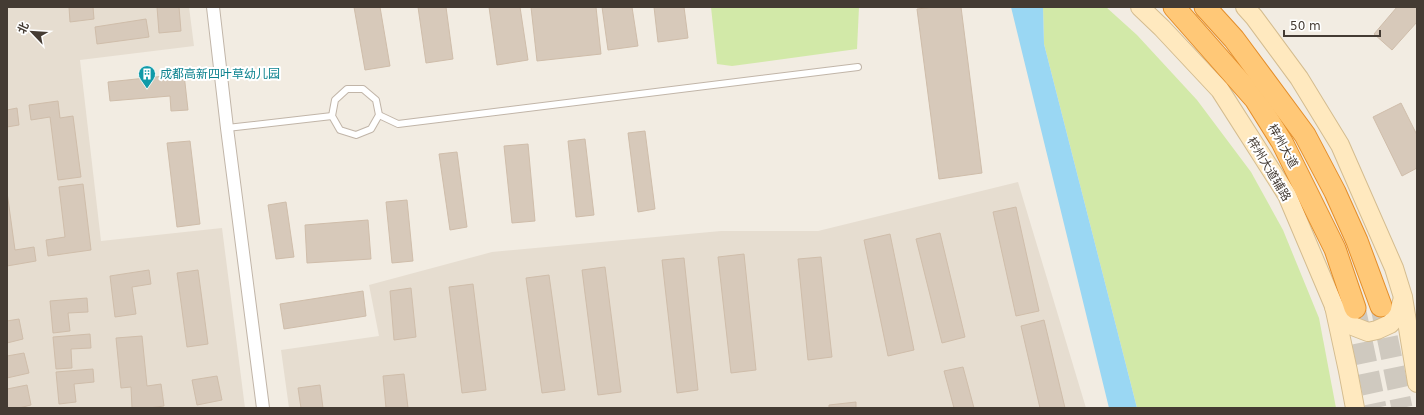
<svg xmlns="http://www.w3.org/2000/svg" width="1424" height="415" font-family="'DejaVu Sans','Noto Sans SC',sans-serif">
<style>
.residential{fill:#e6ddd0}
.green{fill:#d2e9a8}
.water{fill:#9ad7f3}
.building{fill:#d7c9ba;stroke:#cfbdaa}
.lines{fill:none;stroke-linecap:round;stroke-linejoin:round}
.trunk-tunnel{stroke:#cfc9bf;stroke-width:21;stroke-dasharray:21 10;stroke-linecap:butt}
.service-casing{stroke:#c1b5a8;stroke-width:8}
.minor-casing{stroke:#c1b5a8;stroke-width:14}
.secondary-casing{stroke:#d4bc8f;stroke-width:20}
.trunk-casing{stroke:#e48e2a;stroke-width:23}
.service{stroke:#fff;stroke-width:6}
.minor{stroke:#fff;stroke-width:12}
.secondary{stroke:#ffe9bf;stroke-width:18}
.trunk{stroke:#ffc877;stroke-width:21}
.labels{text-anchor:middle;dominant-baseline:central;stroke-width:4;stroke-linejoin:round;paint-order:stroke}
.culture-label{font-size:12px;fill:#0d838f;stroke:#fff;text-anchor:start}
.street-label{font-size:12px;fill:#443b33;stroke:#fff}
</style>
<rect width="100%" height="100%" fill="#f2ece2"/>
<g class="residential">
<polygon points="7,7 189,7 194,46 80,60 101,241 222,228 245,408 7,408"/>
<polygon points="1018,182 1086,408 289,408 281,350 379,336 369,285 492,252 721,231 818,231"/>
</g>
<g class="green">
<polygon points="711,7 859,7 857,49 732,66 717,64"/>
<polygon points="1043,7 1106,7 1137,35 1197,100 1251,172 1283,230 1319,318 1336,408 1137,408 1044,44"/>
</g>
<polygon class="water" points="1011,7 1043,7 1044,44 1137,408 1109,408"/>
<g class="building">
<polygon points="69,7 93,7 94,19 70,22"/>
<polygon points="157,7 179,7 181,31 159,33"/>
<polygon points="354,7 380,7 390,66 365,70"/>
<polygon points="418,7 446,7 453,59 426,63"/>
<polygon points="489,7 520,7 528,60 497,65"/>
<polygon points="531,7 596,7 601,54 537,61"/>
<polygon points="602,7 632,7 638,46 608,50"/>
<polygon points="654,7 684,7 688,38 658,42"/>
<polygon points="935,7 961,7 982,173 939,179 917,9"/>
<polygon points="1397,7 1415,7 1417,9 1417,22 1392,50 1374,34"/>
<polygon points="146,19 149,37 97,44 95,27"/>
<polygon points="184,74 188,110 171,111 170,96 110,101 108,82"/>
<polygon points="58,101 60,118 73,116 81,177 58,180 50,117 31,120 29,105"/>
<polygon points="1401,103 1417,135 1417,168 1402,176 1373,117"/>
<polygon points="17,108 19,125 7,127 7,110"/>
<polygon points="645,131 655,209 638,212 628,133"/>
<polygon points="585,139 594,215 576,217 568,141"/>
<polygon points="190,141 200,224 177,227 167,143"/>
<polygon points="528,144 535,221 512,223 504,146"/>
<polygon points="457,152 467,227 450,230 439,154"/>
<polygon points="83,184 91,250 48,256 46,240 65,237 59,187"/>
<polygon points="7,192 15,250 34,247 36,261 7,266"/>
<polygon points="407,200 413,261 392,263 386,202"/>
<polygon points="286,202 294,257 276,259 268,205"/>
<polygon points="1016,207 1039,311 1016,316 993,212"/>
<polygon points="368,220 371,259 307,263 305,225"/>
<polygon points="940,233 965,337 942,343 916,239"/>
<polygon points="890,234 914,350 888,356 864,240"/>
<polygon points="744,254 756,370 731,373 718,257"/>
<polygon points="821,257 832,357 808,360 798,259"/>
<polygon points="684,258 698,390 677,393 662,260"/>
<polygon points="605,267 621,392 598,395 582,270"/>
<polygon points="149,270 151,284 132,287 136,314 115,317 110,276"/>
<polygon points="198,270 208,344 187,347 177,273"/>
<polygon points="549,275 565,390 542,393 526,278"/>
<polygon points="473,284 486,390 462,393 449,287"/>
<polygon points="411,288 416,337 394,340 390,291"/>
<polygon points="363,291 366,316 284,329 280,304"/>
<polygon points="87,298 88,312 68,313 70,331 53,333 50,301"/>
<polygon points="19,319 23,339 7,343 7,321"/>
<polygon points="1044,320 1065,408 1040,408 1021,326"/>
<polygon points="90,334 91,348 71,349 72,368 56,369 53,337"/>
<polygon points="142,336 147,386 161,384 164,406 149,408 132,408 131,387 121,388 116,338"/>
<polygon points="24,353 29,373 7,378 7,356"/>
<polygon points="963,367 974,408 954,408 944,371"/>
<polygon points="93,369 94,382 74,384 76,402 59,404 56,372"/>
<polygon points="404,374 408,408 386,408 383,376"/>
<polygon points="217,376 222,400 197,405 192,380"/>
<polygon points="27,385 31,405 19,408 7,408 7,389"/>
<polygon points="320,385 323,408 301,408 298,388"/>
<polygon points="856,402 856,408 829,408 829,405"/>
</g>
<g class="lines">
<g class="trunk-tunnel">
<polyline points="1381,307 1402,408"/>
<polyline points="1356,312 1376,408"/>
</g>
<g class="service-casing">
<g id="service">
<polygon points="347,89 363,89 376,100 379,115 371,129 356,135 340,130 332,116 335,100"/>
<polyline points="379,115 398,124 858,67"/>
<polyline points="227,128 332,116"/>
</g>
</g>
<g class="minor-casing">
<polyline id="minor" points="213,7 227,128 263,408"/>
</g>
<g class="secondary-casing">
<g id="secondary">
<polyline points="1140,7 1162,28 1220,90 1287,195 1334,306 1348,371 1355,408"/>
<polyline points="1245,7 1254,17 1299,78 1340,145 1394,268 1403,297 1417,383"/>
<polyline points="1334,307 1350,325 1368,332 1377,330 1390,324 1398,315 1403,298"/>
</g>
</g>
<g class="trunk-casing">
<g id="trunk">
<polyline points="1174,7 1255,99 1282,142 1335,249 1355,308"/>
<polyline points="1205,7 1234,39 1305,135 1335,192 1357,241 1381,306"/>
</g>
</g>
<use href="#service" class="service"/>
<use href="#minor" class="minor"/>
<use href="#secondary" class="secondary"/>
<use href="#trunk" class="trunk"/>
</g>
<defs>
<g id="building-pin" transform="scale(0.9)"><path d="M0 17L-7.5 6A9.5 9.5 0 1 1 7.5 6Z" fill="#0f9aa8" stroke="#fff"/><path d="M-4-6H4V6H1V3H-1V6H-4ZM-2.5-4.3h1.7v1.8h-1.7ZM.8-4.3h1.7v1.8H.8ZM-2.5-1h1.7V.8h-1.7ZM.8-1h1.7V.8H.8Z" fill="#fff"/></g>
</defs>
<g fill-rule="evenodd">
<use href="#building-pin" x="147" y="74"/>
</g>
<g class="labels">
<g class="culture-label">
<text x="160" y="74">成都高新四叶草幼儿园</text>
</g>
<g class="street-label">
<text transform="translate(1283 146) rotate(61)">梓州大道</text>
<text transform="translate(1269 169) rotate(59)">梓州大道辅路</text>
</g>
</g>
<rect width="1424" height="415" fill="none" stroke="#443b33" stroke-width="16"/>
<g transform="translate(32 32) rotate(295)" stroke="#ffffff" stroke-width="3" paint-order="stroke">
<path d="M0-3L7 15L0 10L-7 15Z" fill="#443b33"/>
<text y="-6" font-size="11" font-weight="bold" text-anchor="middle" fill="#443b33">北</text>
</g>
<path d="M1284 30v6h96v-6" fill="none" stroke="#443b33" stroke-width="2"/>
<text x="1290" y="30" font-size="12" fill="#443b33" stroke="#ffffff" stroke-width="3" paint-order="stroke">50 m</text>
</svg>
